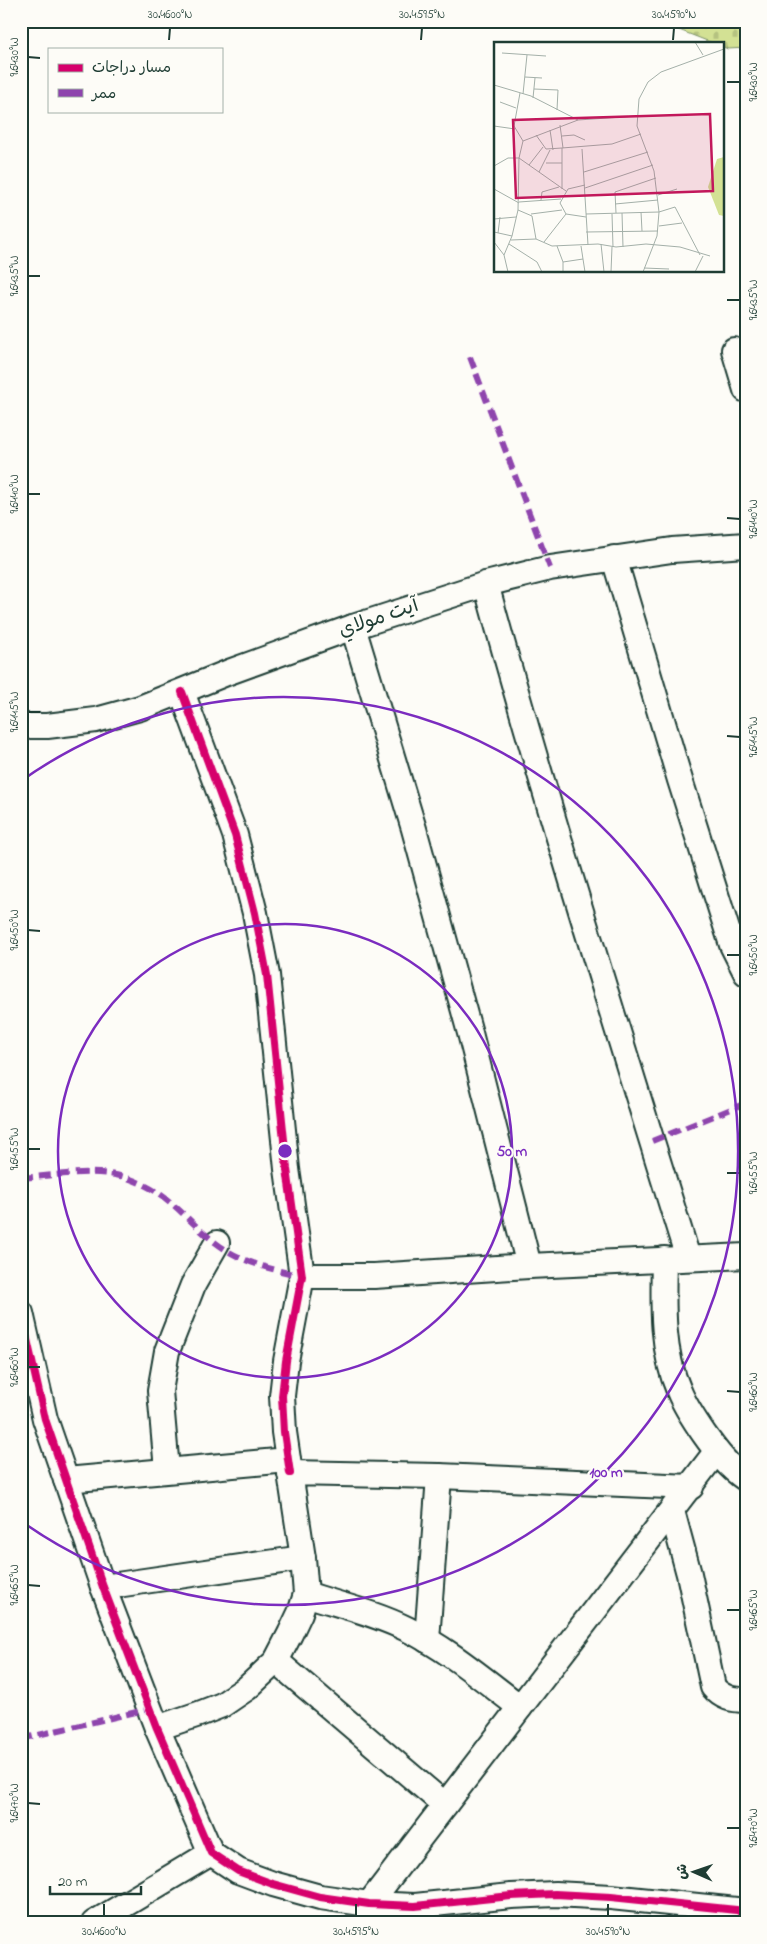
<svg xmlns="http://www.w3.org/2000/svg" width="767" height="1944" font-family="'Indie Flower','Playpen Sans Arabic',sans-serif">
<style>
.cemetery{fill:url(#cemetery-stones);stroke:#798f64}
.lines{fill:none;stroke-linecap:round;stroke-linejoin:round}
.street-casing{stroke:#1f3d34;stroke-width:28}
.street{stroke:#fdfcf7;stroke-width:24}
.quiet{stroke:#8e44ad;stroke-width:6;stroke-dasharray:12 6;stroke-linecap:butt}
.cycleway-casing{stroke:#fdfcf7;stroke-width:11}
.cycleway{stroke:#d6006c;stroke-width:8}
.ticks{fill:none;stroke:#1f3d34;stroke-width:2}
.ring{fill:none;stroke:#7b2cbf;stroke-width:2.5}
.labels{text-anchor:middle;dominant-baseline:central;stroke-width:4.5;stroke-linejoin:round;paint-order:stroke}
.street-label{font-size:20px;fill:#1f3d34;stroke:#fdfcf7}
.inset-road{fill:none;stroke:#a4b0a9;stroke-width:1}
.view{fill:#c2185b;fill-opacity:0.15;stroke:#c2185b;stroke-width:2.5}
.inset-edge{fill:none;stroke:#1f3d34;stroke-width:2.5}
.centre{fill:#7b2cbf;stroke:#fdfcf7;stroke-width:2.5}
.ring-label{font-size:15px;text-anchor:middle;font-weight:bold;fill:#7b2cbf;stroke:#fdfcf7;stroke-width:4.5;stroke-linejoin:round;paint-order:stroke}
.neatline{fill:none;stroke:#1f3d34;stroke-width:2}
.ticks-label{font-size:12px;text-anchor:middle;fill:#1f3d34}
</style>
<defs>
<pattern id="cemetery-stones" width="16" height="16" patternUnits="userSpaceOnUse" patternTransform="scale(1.25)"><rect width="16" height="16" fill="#d3e194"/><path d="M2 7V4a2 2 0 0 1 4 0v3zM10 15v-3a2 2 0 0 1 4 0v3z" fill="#b5c280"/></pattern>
</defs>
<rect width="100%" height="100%" fill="#fdfcf7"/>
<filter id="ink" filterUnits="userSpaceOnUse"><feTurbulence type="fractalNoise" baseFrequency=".02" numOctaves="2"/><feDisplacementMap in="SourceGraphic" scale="10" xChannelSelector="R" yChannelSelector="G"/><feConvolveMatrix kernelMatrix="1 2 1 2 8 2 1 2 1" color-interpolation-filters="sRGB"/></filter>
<g filter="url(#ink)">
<polygon class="cemetery" points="656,21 746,21 746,48 728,49 723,47 723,44 715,44"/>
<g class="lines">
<g class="street-casing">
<g id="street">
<polyline points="734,350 746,390"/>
<polyline points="614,558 680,780 732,945 746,973"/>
<path d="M486 584C548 811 619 1034 688 1258"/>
<polyline points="353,627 414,829 470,1033 529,1266"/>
<polyline points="182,692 235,835 255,913 267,975 287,1169 302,1276 286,1361 282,1396 284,1432 290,1473"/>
<polyline points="21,726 47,726 96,720 140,708 229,672 353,627 486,584 550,568 672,550 746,545"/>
<path d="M664 1259C663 1303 661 1350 679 1391 685 1406 695 1421 704 1434 716 1451 728 1467 746 1479"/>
<polyline points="302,1276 374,1276 529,1266 746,1256"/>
<polyline points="21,1313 45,1419 103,1587 157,1728 211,1853 238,1871 273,1884 320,1897 369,1904 415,1906 511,1896 555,1894 611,1897 746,1911"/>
<polyline points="167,1470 160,1391 167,1351 193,1285 217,1243"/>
<polyline points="66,1480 288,1460"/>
<path d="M672 1511 689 1574 713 1687C722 1698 732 1700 746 1700"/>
<polyline points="103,1587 303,1558"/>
<path d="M306 1594C339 1605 375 1613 407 1629 448 1649 484 1680 520 1707"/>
<polyline points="427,1640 439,1476"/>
<polyline points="276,1661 445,1805"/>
<polyline points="157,1728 199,1714 222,1705 247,1688 276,1661 290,1634 300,1613 306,1594 303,1558 290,1473 439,1476 691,1487"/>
<polyline points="94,1923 211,1853"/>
<polyline points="369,1923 369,1904 716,1452"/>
</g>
</g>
<use href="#street" class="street"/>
<g class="quiet">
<polyline points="470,357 550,568"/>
<polyline points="652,1141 746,1103"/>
<path d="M21 1178C52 1176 94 1168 124 1177 169 1191 182 1217 216 1243 242 1263 271 1269 302 1276"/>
<polyline points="21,1739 149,1709"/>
</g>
<g class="cycleway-casing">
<g id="cycleway">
<polyline points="182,692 235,835 255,913 267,975 287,1169 302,1276 286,1361 282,1396 284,1432 290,1473"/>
<polyline points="21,1313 45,1419 103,1587 157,1728 211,1853 238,1871 273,1884 320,1897 369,1904 415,1906 511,1896 555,1894 611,1897 746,1911"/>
</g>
</g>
<use href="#cycleway" class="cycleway"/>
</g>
</g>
<path class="ticks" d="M169 40 170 28M421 40 422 28M673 40 674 28M28 57 40 58M727 82H740M28 276H40M727 300H740M28 494H40M727 518 740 519M28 712H40M727 736 740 737M28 930 40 931M727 955H740M28 1149H40M727 1173H740M28 1367H40M727 1391 740 1392M28 1585 40 1586M727 1610H740M28 1803 40 1804M727 1828H740M104 1916V1904M356 1916V1904M608 1916V1904"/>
<g class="ring">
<circle cx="285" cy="1151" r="227"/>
<path d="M21 781A454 454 0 1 1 21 1521"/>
</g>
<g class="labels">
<g class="street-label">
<text transform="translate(379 619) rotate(-19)">آيت مولاي</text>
</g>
</g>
<g transform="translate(494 42)">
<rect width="230" height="230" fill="#fdfcf7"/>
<path d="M230 115V174L225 173 214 145 223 117Z" fill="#d3e194"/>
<path class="inset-road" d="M201 0 209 13M8 11 52 14M31 35 48 36M0 43 37 54 84 78M40 47 64 48 63 68M26 51 20 84 29 99M29 52 33 13M39 56 41 36M6 60 22 66M66 83 69 106M0 84 21 87M56 88 59 108M42 93 52 107 68 106V147M68 94 80 93 91 98M68 106 118 102 147 92M88 107 94 203M52 121H68M35 123 49 105M0 124 14 116H25L72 149M45 130 56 108M90 130 154 110M91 143 74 147 66 161 72 172 92 175M91 146 159 123M0 147 25 161M164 153 183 147M47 158 48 150 65 145M25 160 67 157M121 162 164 158M24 168 38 174 42 197 58 204 104 202 122 205 152 202 186 205 216 214M147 170 148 189M122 171 121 150 162 136M128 171 129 205M37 172 68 168M92 172 165 170 181 165 206 213M118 172 119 205M0 177 22 175M165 184 188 181M0 190 18 194M92 190 164 189M4 191 6 175M17 198 42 197M0 200 10 213M50 200 72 172M15 202 43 220 48 230M107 202 110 230M63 204 69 220M87 204 91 230M150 226 175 227M14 230 10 213 18 194 24 168 25 116 29 99 84 78 143 74M69 230V220L89 217M117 230 118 205M149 230 163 194 165 170 160 129 143 84 145 57 154 40 167 30 230 7M201 230 209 214"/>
<path class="view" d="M216 72 219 149 22 156 19 78Z"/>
<rect width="230" height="230" class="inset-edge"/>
</g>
<circle cx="285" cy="1151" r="8" class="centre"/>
<g class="ring-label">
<text x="512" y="1156">50 m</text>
<text x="606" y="1477">100 m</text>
</g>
<rect width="767" height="1944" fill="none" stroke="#fdfcf7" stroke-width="55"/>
<rect x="48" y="48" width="175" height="65" fill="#fdfcf7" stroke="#a4b0a9"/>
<rect x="58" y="64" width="25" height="8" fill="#d6006c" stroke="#a4b0a9"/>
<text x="92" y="72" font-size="15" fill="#1f3d34">مسار دراجات</text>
<rect x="58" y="89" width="25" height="8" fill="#8e44ad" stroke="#a4b0a9"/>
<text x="92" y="98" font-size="15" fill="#1f3d34">ممر</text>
<g transform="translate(694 1872) rotate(272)" stroke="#fdfcf7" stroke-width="4" paint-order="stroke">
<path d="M0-4L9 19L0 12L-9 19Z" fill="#1f3d34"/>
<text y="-8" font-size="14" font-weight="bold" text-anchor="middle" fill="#1f3d34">ش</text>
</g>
<path d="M50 1886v8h91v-8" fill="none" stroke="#1f3d34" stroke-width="2.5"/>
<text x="58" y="1886" font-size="15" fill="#1f3d34" stroke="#fdfcf7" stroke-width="4" paint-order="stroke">20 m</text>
<rect x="28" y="28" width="712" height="1888" class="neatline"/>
<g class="ticks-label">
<text x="170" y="18">30.4600°N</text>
<text x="422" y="18">30.4595°N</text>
<text x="674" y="18">30.4590°N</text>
<text transform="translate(14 57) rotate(-90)" y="4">9.6430°W</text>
<text transform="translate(753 82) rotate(-90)" y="4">9.6430°W</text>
<text transform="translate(14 276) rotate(-90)" y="4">9.6435°W</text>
<text transform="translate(753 300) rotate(-90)" y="4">9.6435°W</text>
<text transform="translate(14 494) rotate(-90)" y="4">9.6440°W</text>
<text transform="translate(753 519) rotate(-90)" y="4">9.6440°W</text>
<text transform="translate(14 712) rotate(-90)" y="4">9.6445°W</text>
<text transform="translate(753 737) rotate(-90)" y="4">9.6445°W</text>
<text transform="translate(14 930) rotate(-90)" y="4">9.6450°W</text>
<text transform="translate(753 955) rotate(-90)" y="4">9.6450°W</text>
<text transform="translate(14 1149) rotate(-90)" y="4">9.6455°W</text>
<text transform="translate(753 1173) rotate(-90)" y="4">9.6455°W</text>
<text transform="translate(14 1367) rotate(-90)" y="4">9.6460°W</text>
<text transform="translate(753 1392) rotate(-90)" y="4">9.6460°W</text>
<text transform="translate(14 1585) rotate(-90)" y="4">9.6465°W</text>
<text transform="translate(753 1610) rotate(-90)" y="4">9.6465°W</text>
<text transform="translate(14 1803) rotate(-90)" y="4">9.6470°W</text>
<text transform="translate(753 1828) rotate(-90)" y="4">9.6470°W</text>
<text x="104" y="1935">30.4600°N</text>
<text x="356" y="1935">30.4595°N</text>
<text x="608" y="1935">30.4590°N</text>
</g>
</svg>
